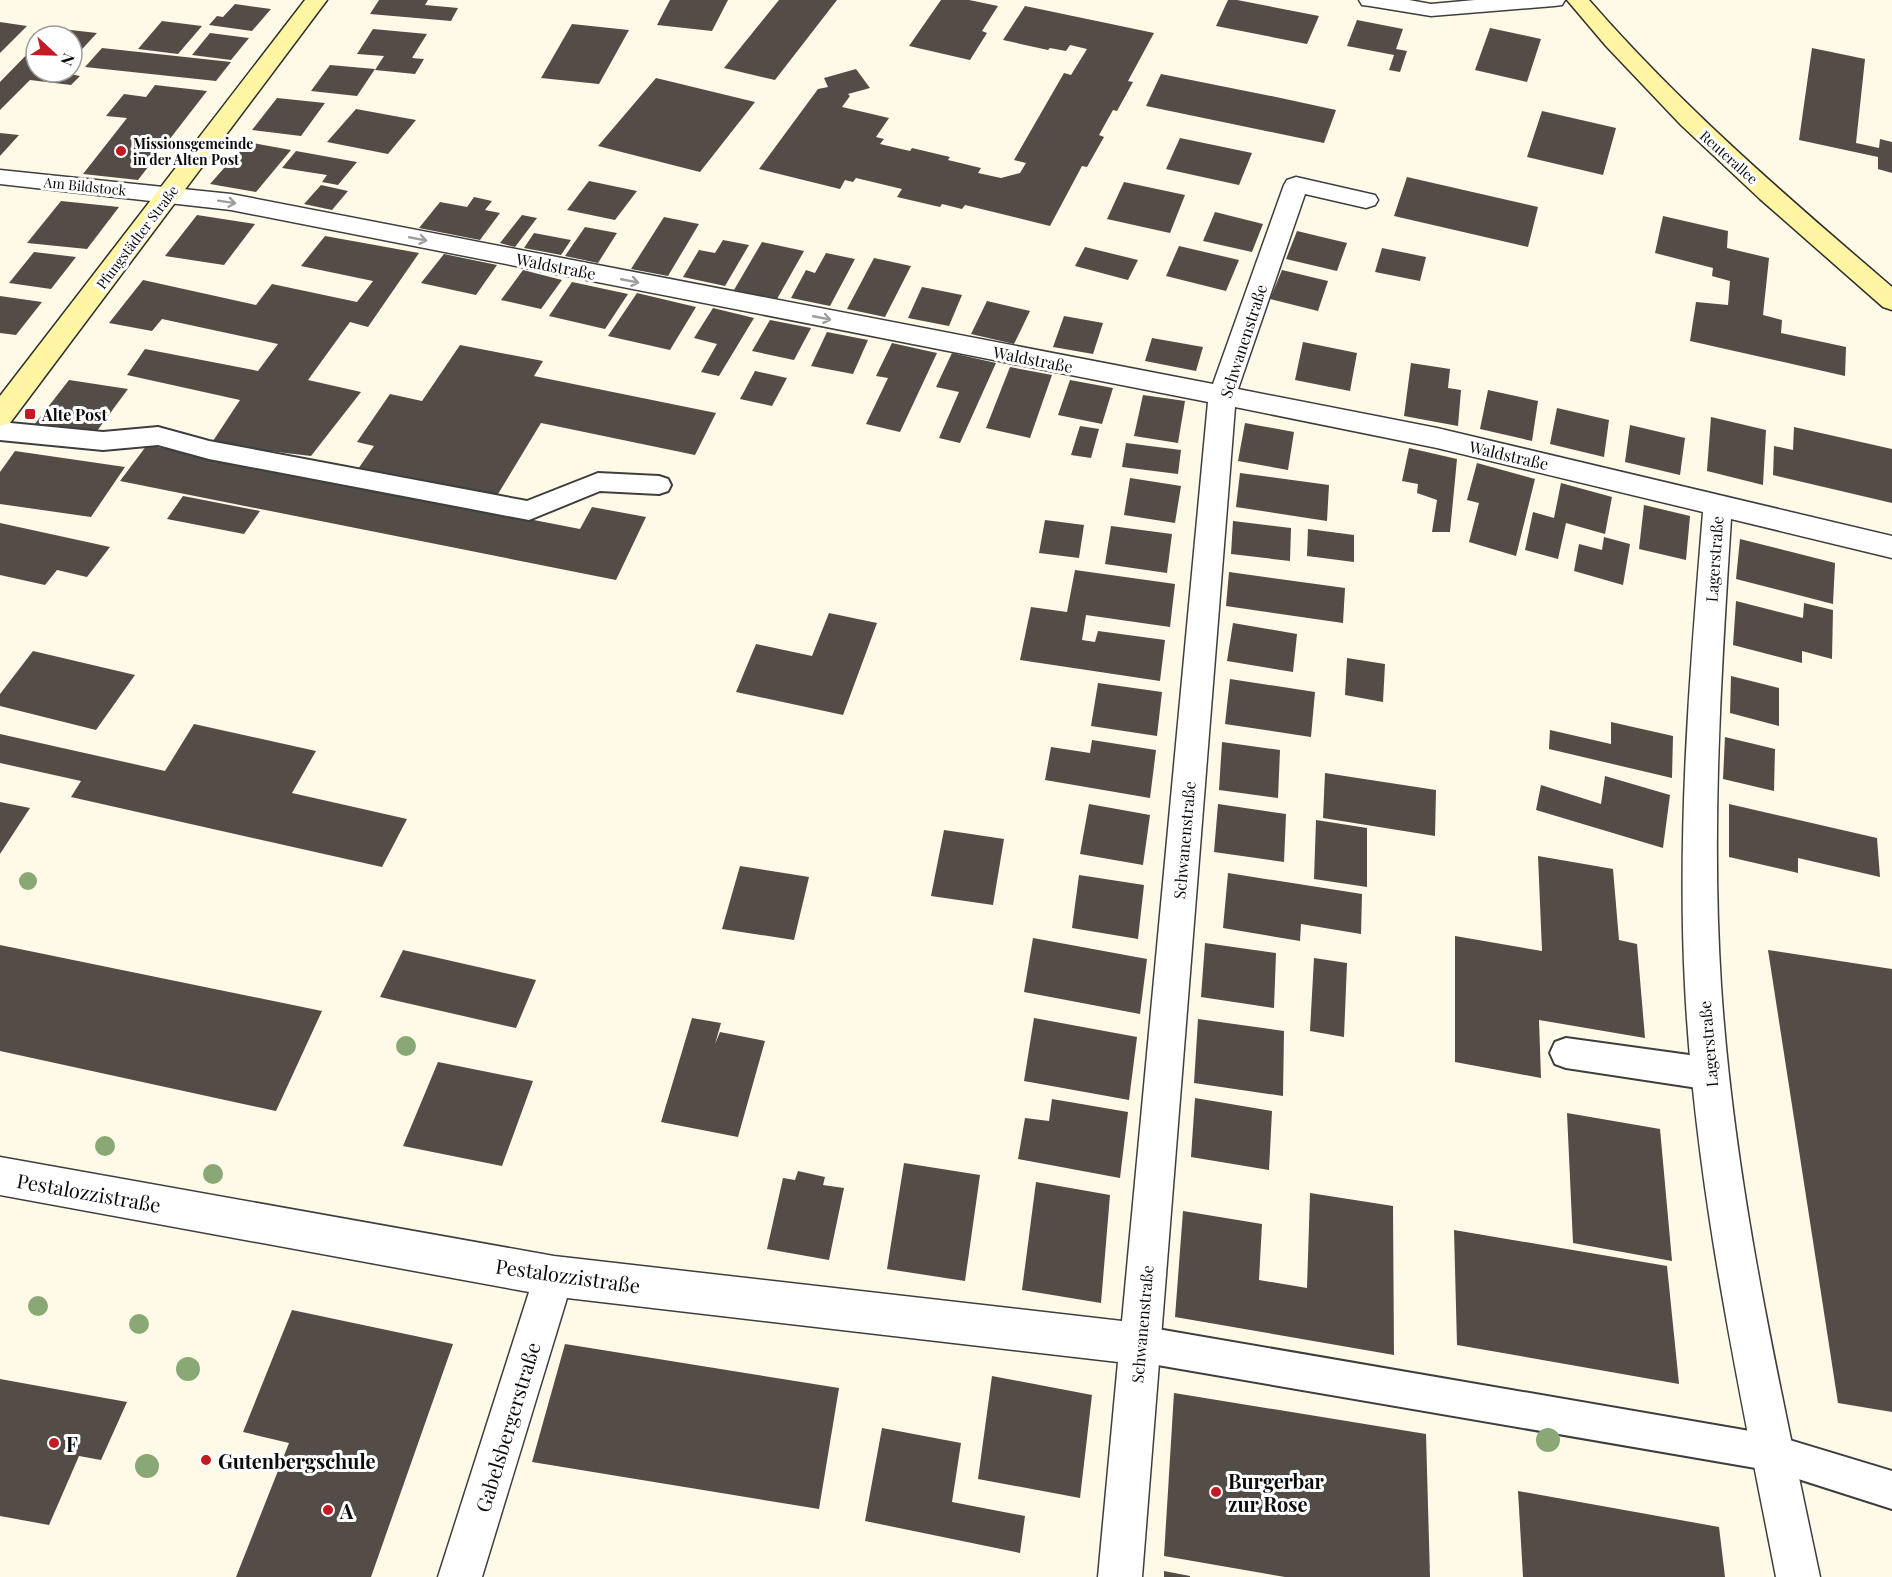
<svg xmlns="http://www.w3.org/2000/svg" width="1892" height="1577" font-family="'Playfair Display',serif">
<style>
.building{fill:#544c46}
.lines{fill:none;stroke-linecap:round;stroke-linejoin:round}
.lane-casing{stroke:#3e3e3e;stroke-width:4}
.street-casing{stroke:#3e3e3e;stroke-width:3}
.secondary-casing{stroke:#2d2d2d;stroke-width:3}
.lane{fill:#fff;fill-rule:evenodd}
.street{fill:#fff;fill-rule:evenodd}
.secondary{fill:#fff5a3;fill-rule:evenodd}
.tree{fill:#89a876}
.oneway{stroke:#9d9d9d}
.poi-dot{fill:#c31a23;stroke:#fff;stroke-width:2}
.labels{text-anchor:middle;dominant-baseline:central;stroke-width:6;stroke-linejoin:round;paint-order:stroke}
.far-poi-label{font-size:14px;font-weight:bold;fill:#0b0b0b;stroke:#fff;text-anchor:start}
.far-street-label{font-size:14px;fill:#0b0b0b;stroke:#fff}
.street-label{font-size:16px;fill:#0b0b0b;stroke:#fff}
.poi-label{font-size:16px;font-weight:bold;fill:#0b0b0b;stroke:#fff;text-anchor:start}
.near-street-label{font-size:20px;fill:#0b0b0b;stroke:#fff}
.near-poi-label{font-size:20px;font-weight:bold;fill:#0b0b0b;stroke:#fff;text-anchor:start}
</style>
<rect width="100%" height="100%" fill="#fffae8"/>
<g class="building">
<polygon points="379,0 428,0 425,5 458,8 451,21 370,14"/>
<polygon points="670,0 728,0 712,31 657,25"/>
<polygon points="779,0 837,0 775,80 724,68"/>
<polygon points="941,0 969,0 998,6 982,31 987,33 970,60 909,46"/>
<polygon points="1228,0 1237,0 1319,16 1307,44 1216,26"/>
<polygon points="235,4 271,9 252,31 209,25 217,16 223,17"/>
<polygon points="1025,6 1154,33 1128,81 1133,82 1117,111 1113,110 1099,135 1104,137 1087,167 1082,166 1050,226 965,205 962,209 942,204 940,207 897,197 902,189 856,178 853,182 845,180 840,189 759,169 818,89 828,87 824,78 856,69 870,88 848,94 850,96 842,107 889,118 876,137 884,139 880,144 910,151 912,148 950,157 948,160 981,168 978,173 1001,178 1020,173 1026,163 1014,160 1064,73 1071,75 1087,49 1070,45 1066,51 1050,48 1048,50 1003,40"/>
<polygon points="1357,20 1403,29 1396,49 1407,51 1400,72 1389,70 1394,55 1347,46"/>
<polygon points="162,21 202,26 178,54 138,49"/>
<polygon points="0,22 27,26 0,53"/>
<polygon points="572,24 629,30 599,84 541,78"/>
<polygon points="53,28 97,33 72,60 72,36 45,36"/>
<polygon points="1490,28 1541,39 1527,82 1475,70"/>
<polygon points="373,29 427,34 412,58 424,59 415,74 375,70 384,56 357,54"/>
<polygon points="210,33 249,38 231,60 192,55"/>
<polygon points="36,45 36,72 60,72 80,76 71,85 30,80 0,110 0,82"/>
<polygon points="102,48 231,62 216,81 85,67"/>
<polygon points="1812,48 1865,59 1856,143 1879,148 1880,139 1892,142 1892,173 1878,169 1878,157 1799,140"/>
<polygon points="330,65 375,69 357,96 311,91"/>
<polygon points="1161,74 1276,97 1336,110 1324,143 1146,106"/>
<polygon points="656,78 755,102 700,172 598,146"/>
<polygon points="155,85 207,91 138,180 83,174 127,118 106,116 124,94 146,97"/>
<polygon points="277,98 325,103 301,136 252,130"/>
<polygon points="356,109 416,120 388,154 327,142"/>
<polygon points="1542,111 1616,128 1603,175 1527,157"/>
<polygon points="0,133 19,135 0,156"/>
<polygon points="1180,138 1252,153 1239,185 1166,169"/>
<polygon points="247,142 291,150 256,192 210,184"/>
<polygon points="296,151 357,162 338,185 322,182 327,175 282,168"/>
<polygon points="1407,177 1538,207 1528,247 1394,216"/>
<polygon points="589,181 637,191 615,220 567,210"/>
<polygon points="1124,182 1185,195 1170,233 1107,219"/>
<polygon points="321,185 348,191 332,210 304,204"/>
<polygon points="474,197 492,201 485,210 500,213 480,240 419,228 440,202 467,207"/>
<polygon points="61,201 119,207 87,249 27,243"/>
<polygon points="1215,212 1263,224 1252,252 1203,241"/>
<polygon points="197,215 255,224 224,265 165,256"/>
<polygon points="522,215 537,218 515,247 500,243"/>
<polygon points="1663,216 1728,231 1727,248 1769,258 1763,315 1782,320 1781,333 1846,347 1845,376 1690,341 1696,302 1728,305 1730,281 1712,276 1713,268 1655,253"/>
<polygon points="664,217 699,224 668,276 631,269"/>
<polygon points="585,227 617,233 598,263 565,256"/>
<polygon points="1297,231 1347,243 1337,271 1286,259"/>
<polygon points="534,233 571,240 561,255 524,248"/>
<polygon points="325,236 419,253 368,327 350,322 308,380 361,392 311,456 211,444 240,400 127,375 145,349 258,371 278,344 162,319 152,331 109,323 143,280 256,305 272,284 357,302 373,281 301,266"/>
<polygon points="723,240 749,245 725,286 683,277 699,250 715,253"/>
<polygon points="762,242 804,251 777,299 734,290"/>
<polygon points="1179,246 1239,260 1226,291 1166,276"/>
<polygon points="1085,247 1138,260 1128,280 1075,266"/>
<polygon points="1382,248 1426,257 1420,281 1375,272"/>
<polygon points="34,252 76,257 51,289 9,283"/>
<polygon points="826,253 855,259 830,306 791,298 806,270 815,273"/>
<polygon points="444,254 497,265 476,295 421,283"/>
<polygon points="874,258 911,266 885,317 847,309"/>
<polygon points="523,270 562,280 541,309 501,300"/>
<polygon points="1282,270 1328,281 1318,311 1270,299"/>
<polygon points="572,282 628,294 605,329 549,316"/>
<polygon points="922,287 962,295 949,326 908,318"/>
<polygon points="637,293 696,307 670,350 608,336"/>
<polygon points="0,296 42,302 16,335 0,333"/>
<polygon points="987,301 1030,311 1014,344 971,334"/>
<polygon points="713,308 754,318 719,376 701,372 717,344 694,338"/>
<polygon points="1064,316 1103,323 1093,354 1053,347"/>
<polygon points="770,320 811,328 794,360 752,351"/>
<polygon points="827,332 868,340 853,374 811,366"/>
<polygon points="1152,338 1203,347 1196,371 1145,361"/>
<polygon points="1303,342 1357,353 1350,391 1295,380"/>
<polygon points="892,343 937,353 900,432 866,424 888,378 876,376"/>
<polygon points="460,345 543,361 534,376 716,413 695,455 541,423 495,499 358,469 374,446 357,442 390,394 422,401"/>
<polygon points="952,353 996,363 960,443 939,438 959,392 936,387"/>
<polygon points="1411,363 1450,369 1448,388 1461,390 1458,426 1404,416"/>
<polygon points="1010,367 1052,375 1030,438 986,428"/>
<polygon points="755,371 787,378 772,406 740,399"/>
<polygon points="69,380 128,389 94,435 34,425"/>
<polygon points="1070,380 1113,388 1102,424 1058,415"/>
<polygon points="1488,390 1538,401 1532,441 1480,429"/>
<polygon points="1143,395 1185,401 1178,443 1134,436"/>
<polygon points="1557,408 1609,420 1604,457 1550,444"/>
<polygon points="1711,417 1766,430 1763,485 1707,471"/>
<polygon points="1245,423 1294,432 1288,470 1238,461"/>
<polygon points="1630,425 1685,438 1680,475 1625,462"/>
<polygon points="1080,426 1099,429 1091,458 1071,455"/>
<polygon points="1794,427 1892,449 1892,503 1773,475 1774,446 1793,450"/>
<polygon points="1126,443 1181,450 1178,474 1122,467"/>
<polygon points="147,445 580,529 592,507 646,517 616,580 120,481"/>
<polygon points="1409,448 1457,459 1450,532 1432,532 1437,500 1417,493 1418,484 1402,481"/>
<polygon points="15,451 125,467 91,517 0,504 0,472"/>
<polygon points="1477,463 1535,479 1516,556 1469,542 1479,503 1467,500"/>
<polygon points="1240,473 1329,485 1327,521 1236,507"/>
<polygon points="1130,478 1181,486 1175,523 1124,515"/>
<polygon points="1561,483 1612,497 1605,534 1566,523 1558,559 1525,550 1533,512 1554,518"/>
<polygon points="183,496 260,511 244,534 167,519"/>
<polygon points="1644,505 1690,516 1686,560 1639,549"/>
<polygon points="1045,520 1084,525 1079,558 1039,553"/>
<polygon points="1233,521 1291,528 1290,561 1231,554"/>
<polygon points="0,523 110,547 87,577 57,570 45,585 0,575"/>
<polygon points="1111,526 1172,534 1167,573 1105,564"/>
<polygon points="1308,529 1354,535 1354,562 1307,556"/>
<polygon points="1604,537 1630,544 1623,585 1574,571 1579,544 1602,550"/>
<polygon points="1740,539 1835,563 1833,604 1736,579"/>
<polygon points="1075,570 1175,584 1170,627 1086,615 1082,640 1095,642 1098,631 1165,640 1160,681 1020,660 1031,607 1067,612"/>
<polygon points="1229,572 1345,588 1343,623 1226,606"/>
<polygon points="1736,601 1803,618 1804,603 1833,610 1832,659 1802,651 1802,663 1733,645"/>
<polygon points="829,613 877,623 843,715 736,692 756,644 812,656"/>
<polygon points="1233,623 1297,634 1293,672 1227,661"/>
<polygon points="33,651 135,675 96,730 0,706 0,694"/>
<polygon points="1347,658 1385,664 1383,702 1345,695"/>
<polygon points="1731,676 1779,688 1779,726 1730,713"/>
<polygon points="1230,679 1315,692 1311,737 1225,724"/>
<polygon points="1098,683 1162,692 1157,736 1091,726"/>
<polygon points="1611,722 1673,736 1672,778 1549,749 1550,730 1611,744"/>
<polygon points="194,724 316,751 292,793 407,819 382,867 71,797 81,781 0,763 0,734 165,771"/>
<polygon points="1725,737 1775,749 1774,791 1723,779"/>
<polygon points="1092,740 1156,750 1150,798 1045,780 1051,747 1090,753"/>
<polygon points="1222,742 1280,750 1278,798 1219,790"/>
<polygon points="1325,773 1436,790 1435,836 1323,818"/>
<polygon points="1605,776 1670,795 1663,848 1536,810 1541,785 1601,804"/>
<polygon points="0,802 30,808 0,854"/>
<polygon points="1089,804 1150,815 1143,865 1080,854"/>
<polygon points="1218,804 1286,814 1284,862 1214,852"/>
<polygon points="1729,804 1877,838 1880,877 1798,858 1798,873 1729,857"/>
<polygon points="1316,820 1367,828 1367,887 1314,879"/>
<polygon points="944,830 1004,839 993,905 931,896"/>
<polygon points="1538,856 1613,869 1619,940 1637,944 1645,1038 1539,1020 1541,1078 1455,1062 1455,936 1542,951"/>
<polygon points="740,866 809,877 794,940 722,929"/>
<polygon points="1228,873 1362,894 1361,934 1301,924 1300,941 1223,928"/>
<polygon points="1079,875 1144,885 1138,939 1072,928"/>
<polygon points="1033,938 1147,959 1140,1014 1024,992"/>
<polygon points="1205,943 1276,953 1274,1008 1201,997"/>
<polygon points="0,945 322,1011 276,1111 0,1051"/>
<polygon points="403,950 536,980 516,1028 380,997"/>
<polygon points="1768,950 1892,969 1892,1412 1838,1403"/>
<polygon points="1314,958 1347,963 1344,1037 1310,1031"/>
<polygon points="692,1018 721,1023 715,1044 720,1032 765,1041 738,1137 661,1122"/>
<polygon points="1034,1018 1137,1037 1129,1100 1024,1081"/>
<polygon points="1198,1019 1284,1031 1283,1096 1194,1083"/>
<polygon points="438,1062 533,1081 502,1166 403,1146"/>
<polygon points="1195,1098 1272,1111 1269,1170 1191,1157"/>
<polygon points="1052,1099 1128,1112 1120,1178 1018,1159 1025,1118 1049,1121"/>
<polygon points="1567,1113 1660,1129 1672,1261 1573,1243"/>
<polygon points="904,1163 980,1175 965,1281 887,1269"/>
<polygon points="798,1171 825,1177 823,1185 844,1188 829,1260 767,1249 783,1178 795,1180"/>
<polygon points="1036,1182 1110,1195 1101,1303 1022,1290"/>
<polygon points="1310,1193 1393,1206 1394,1355 1175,1317 1183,1211 1262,1224 1259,1280 1307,1288"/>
<polygon points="1454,1230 1667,1266 1679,1384 1457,1345"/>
<polygon points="292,1310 453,1344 371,1577 236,1577 289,1443 243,1432"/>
<polygon points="565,1344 839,1388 819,1509 532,1462"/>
<polygon points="992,1376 1092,1395 1080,1498 978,1479"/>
<polygon points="0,1379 127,1402 101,1460 79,1456 49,1525 0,1516"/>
<polygon points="1174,1393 1426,1434 1430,1577 1285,1577 1164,1556"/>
<polygon points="882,1428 961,1443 952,1502 1025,1516 1020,1553 865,1521"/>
<polygon points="1518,1491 1719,1527 1725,1577 1523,1577"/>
<polygon points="1164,1571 1190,1576 1190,1577 1164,1577"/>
</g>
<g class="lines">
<g class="lane-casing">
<g id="lane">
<polygon points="0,422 103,432 158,427 209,441 527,501 598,473 659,476 668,479 671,485 668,491 659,494 600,491 529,520 209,459 158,445 103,450 0,440"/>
<polygon points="1566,1038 1711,1058 1722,1063 1727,1074 1722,1085 1711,1090 1566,1068 1555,1064 1550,1053 1555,1042"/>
<polygon points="1140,1326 1773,1435 1892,1471 1892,1509 1773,1471 1140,1362 1127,1357 1122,1344 1127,1331"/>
</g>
</g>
<g class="street-casing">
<g id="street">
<polygon points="1359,0 1409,0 1431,4 1475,0 1565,0 1562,5 1554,6 1431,16 1370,6 1362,5"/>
<path d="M0 170 231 194 1213 384 1284 185 1287 180 1296 177 1375 195 1378 200 1375 205 1366 208 1305 194 1238 389 1437 428 1892 536V558L1731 519C1721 674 1711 830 1721 985 1734 1185 1779 1382 1820 1577H1776C1738 1382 1695 1185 1685 986 1677 828 1690 670 1703 512L1437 448 1235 407 1142 1577H1098L1118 1362 567 1298 482 1577H438L529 1292 0 1195V1157L554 1256 1122 1321 1208 402 231 210 0 184Z"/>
</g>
</g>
<g class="secondary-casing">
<g id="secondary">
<polygon points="305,0 327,0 10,423 0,426 0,396"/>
<path d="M1567 0H1589C1681 106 1786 196 1892 287V310L1883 307 1760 199 1681 125 1606 46Z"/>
</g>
</g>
<use href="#lane" class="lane"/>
<use href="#street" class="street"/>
<use href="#secondary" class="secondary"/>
</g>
<g class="tree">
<circle cx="28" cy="881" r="9"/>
<circle cx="406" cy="1046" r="10"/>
<circle cx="105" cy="1146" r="10"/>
<circle cx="213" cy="1174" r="10"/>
<circle cx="38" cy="1306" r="10"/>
<circle cx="139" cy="1324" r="10"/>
<circle cx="188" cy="1369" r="12"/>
<circle cx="1548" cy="1440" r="12"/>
<circle cx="147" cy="1466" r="12"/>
</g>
<defs><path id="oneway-shaft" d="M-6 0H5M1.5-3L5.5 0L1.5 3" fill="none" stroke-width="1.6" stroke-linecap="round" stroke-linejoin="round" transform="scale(1.5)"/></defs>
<g class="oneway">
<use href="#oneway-shaft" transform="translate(227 202) rotate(9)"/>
<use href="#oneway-shaft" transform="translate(418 239) rotate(11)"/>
<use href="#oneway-shaft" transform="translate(630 281) rotate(11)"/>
<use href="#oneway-shaft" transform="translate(822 318) rotate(11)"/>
</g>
<g class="poi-dot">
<circle cx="121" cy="151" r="6"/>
<rect x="24" y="408" width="12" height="12" rx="3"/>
<circle cx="54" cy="1443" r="6"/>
<circle cx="206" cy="1460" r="6"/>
<circle cx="1216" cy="1492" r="6"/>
<circle cx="328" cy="1510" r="6"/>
</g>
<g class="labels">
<g class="far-poi-label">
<text x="133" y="143">Missionsgemeinde<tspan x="133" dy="16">in der Alten Post</tspan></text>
</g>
<g class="far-street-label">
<text transform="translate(1729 157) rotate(42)">Reuterallee</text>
<text transform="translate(85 186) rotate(6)">Am Bildstock</text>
<text transform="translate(137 237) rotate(-53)">Pfungstädter Straße</text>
</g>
<g class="street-label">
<text transform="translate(556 266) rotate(11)">Waldstraße</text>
<text transform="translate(1243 341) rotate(-72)">Schwanenstraße</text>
<text transform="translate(1033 359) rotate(11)">Waldstraße</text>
<text transform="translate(1509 455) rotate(13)">Waldstraße</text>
<text transform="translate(1714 559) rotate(-86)">Lagerstraße</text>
<text transform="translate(1184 840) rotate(-85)">Schwanenstraße</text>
<text transform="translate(1708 1044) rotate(-95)">Lagerstraße</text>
<text transform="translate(1142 1324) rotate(-85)">Schwanenstraße</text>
</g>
<g class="poi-label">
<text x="42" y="414">Alte Post</text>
</g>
<g class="near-street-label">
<text transform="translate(89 1192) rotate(10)">Pestalozzistraße</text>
<text transform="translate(568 1275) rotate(8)">Pestalozzistraße</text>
<text transform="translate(507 1427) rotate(-73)">Gabelsbergerstraße</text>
</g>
<g class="near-poi-label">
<text x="66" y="1443">F</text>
<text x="218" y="1460">Gutenbergschule</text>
<text x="1228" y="1480">Burgerbar<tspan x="1228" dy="23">zur Rose</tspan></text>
<text x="340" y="1510">A</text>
</g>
</g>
<g transform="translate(54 54) rotate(112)"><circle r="28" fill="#ffffff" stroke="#9d9d9d" stroke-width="1.5"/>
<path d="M0-4.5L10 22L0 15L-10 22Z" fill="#c31a23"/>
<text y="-9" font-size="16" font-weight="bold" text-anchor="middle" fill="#0b0b0b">N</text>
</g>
</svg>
